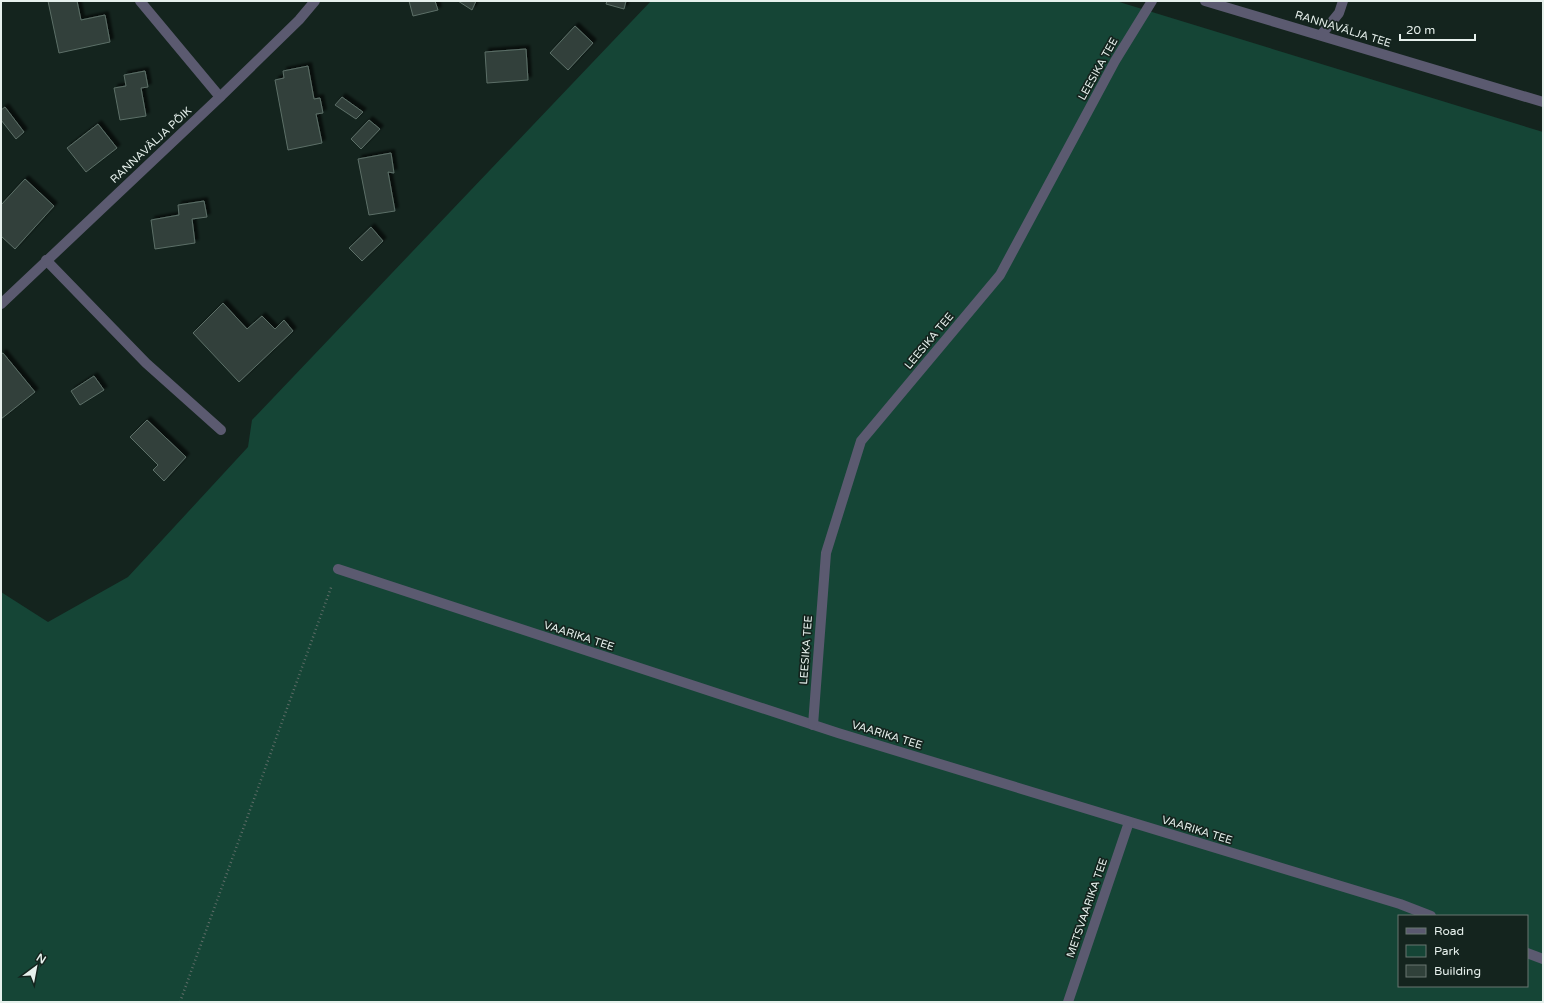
<svg xmlns="http://www.w3.org/2000/svg" width="1544" height="1003" font-family="'Varela Round',sans-serif">
<style>
.green{fill:#154536;fill-rule:evenodd}
.building{fill:#30413a;stroke:#5d6f68;filter:url(#shadow)}
.lines{fill:none;stroke-linecap:round;stroke-linejoin:round}
.path{stroke:#5e6c67;stroke-width:2.5;stroke-dasharray:1 3;stroke-linecap:butt}
.minor{stroke:#5b5a70;stroke-width:10}
.labels{text-anchor:middle;dominant-baseline:central;stroke-width:3.5;stroke-linejoin:round;paint-order:stroke}
.street-label{font-size:11px;fill:#e6f0ec;stroke:#14241e}
</style>
<defs>
<filter id="shadow"><feDropShadow dx="3.5" dy="-3.5" stdDeviation="1" flood-color="#0009"/></filter>
</defs>
<rect width="100%" height="100%" fill="#14241e"/>
<path class="green" d="M651 1H1116L1543 132V1002H1V592L48 622 128 577 248 447 252 420ZM1399 916H1527V986H1399Z"/>
<g class="building">
<polygon points="48,1 77,1 81,20 105,15 110,42 59,53"/>
<polygon points="409,1 435,1 438,10 413,16"/>
<polygon points="458,1 476,1 472,10"/>
<polygon points="607,1 626,1 624,9 606,4"/>
<polygon points="575,26 593,43 568,70 550,53"/>
<polygon points="526,49 528,80 487,83 485,52"/>
<polygon points="308,66 314,99 320,98 323,113 316,114 322,143 288,150 275,80 284,78 283,71"/>
<polygon points="145,71 148,87 141,88 146,116 120,120 114,88 126,86 124,75"/>
<polygon points="342,97 363,112 356,119 335,105"/>
<polygon points="5,107 24,132 16,139 1,120 1,110"/>
<polygon points="369,120 380,129 361,149 351,139"/>
<polygon points="98,124 117,148 86,172 67,148"/>
<polygon points="391,153 394,173 388,172 395,211 369,215 358,159"/>
<polygon points="25,179 54,206 15,249 1,236 1,205"/>
<polygon points="204,201 207,217 192,219 195,243 155,249 151,220 179,215 178,205"/>
<polygon points="371,227 383,241 362,261 349,248"/>
<polygon points="223,303 247,329 262,316 275,329 284,320 293,331 239,382 193,333"/>
<polygon points="3,353 35,392 1,419 1,354"/>
<polygon points="94,376 104,390 80,405 71,391"/>
<polygon points="147,420 186,457 164,481 153,470 158,465 130,437"/>
</g>
<g class="lines">
<polyline class="path" points="180,1002 332,585"/>
<g class="minor">
<polyline points="140,1 220,97"/>
<polyline points="1205,1 1543,102"/>
<polyline points="1321,35 1339,13 1343,1"/>
<polyline points="46,260 146,363 221,430"/>
<polyline points="1,304 220,97 299,20 315,1"/>
<polyline points="338,569 838,733 1400,904 1431,916"/>
<polyline points="813,725 826,553 861,441 1000,275 1115,61 1152,1"/>
<polyline points="1527,953 1543,959"/>
<polyline points="1068,1002 1129,822"/>
</g>
</g>
<g class="labels">
<g class="street-label">
<text transform="translate(1343 29) rotate(17)">RANNAVÄLJA TEE</text>
<text transform="translate(1098 69) rotate(-61)">LEESIKA TEE</text>
<text transform="translate(151 145) rotate(-43)">RANNAVÄLJA PÕIK</text>
<text transform="translate(929 341) rotate(-50)">LEESIKA TEE</text>
<text transform="translate(579 636) rotate(18)">VAARIKA TEE</text>
<text transform="translate(806 650) rotate(-86)">LEESIKA TEE</text>
<text transform="translate(887 735) rotate(17)">VAARIKA TEE</text>
<text transform="translate(1197 830) rotate(17)">VAARIKA TEE</text>
<text transform="translate(1087 908) rotate(-71)">METSVAARIKA TEE</text>
</g>
</g>
<rect width="1544" height="1003" fill="none" stroke="#e6f0ec" stroke-width="4"/>
<rect x="1398" y="915" width="130" height="72" fill="#14241e" stroke="#687670"/>
<rect x="1406" y="928" width="20" height="6" fill="#5b5a70" stroke="#687670"/>
<text x="1434" y="935" font-size="12" fill="#e6f0ec">Road</text>
<rect x="1406" y="945" width="20" height="12" fill="#154536" stroke="#687670"/>
<text x="1434" y="955" font-size="12" fill="#e6f0ec">Park</text>
<rect x="1406" y="965" width="20" height="12" fill="#30413a" stroke="#687670"/>
<text x="1434" y="975" font-size="12" fill="#e6f0ec">Building</text>
<g transform="translate(36 967) rotate(32)" stroke="#14241e" stroke-width="3" paint-order="stroke">
<path d="M0-3L7 15L0 10L-7 15Z" fill="#e6f0ec"/>
<text y="-6" font-size="11" font-weight="bold" text-anchor="middle" fill="#e6f0ec">N</text>
</g>
<path d="M1400 34v6h75v-6" fill="none" stroke="#e6f0ec" stroke-width="2"/>
<text x="1406" y="34" font-size="12" fill="#e6f0ec" stroke="#14241e" stroke-width="3" paint-order="stroke">20 m</text>
</svg>
